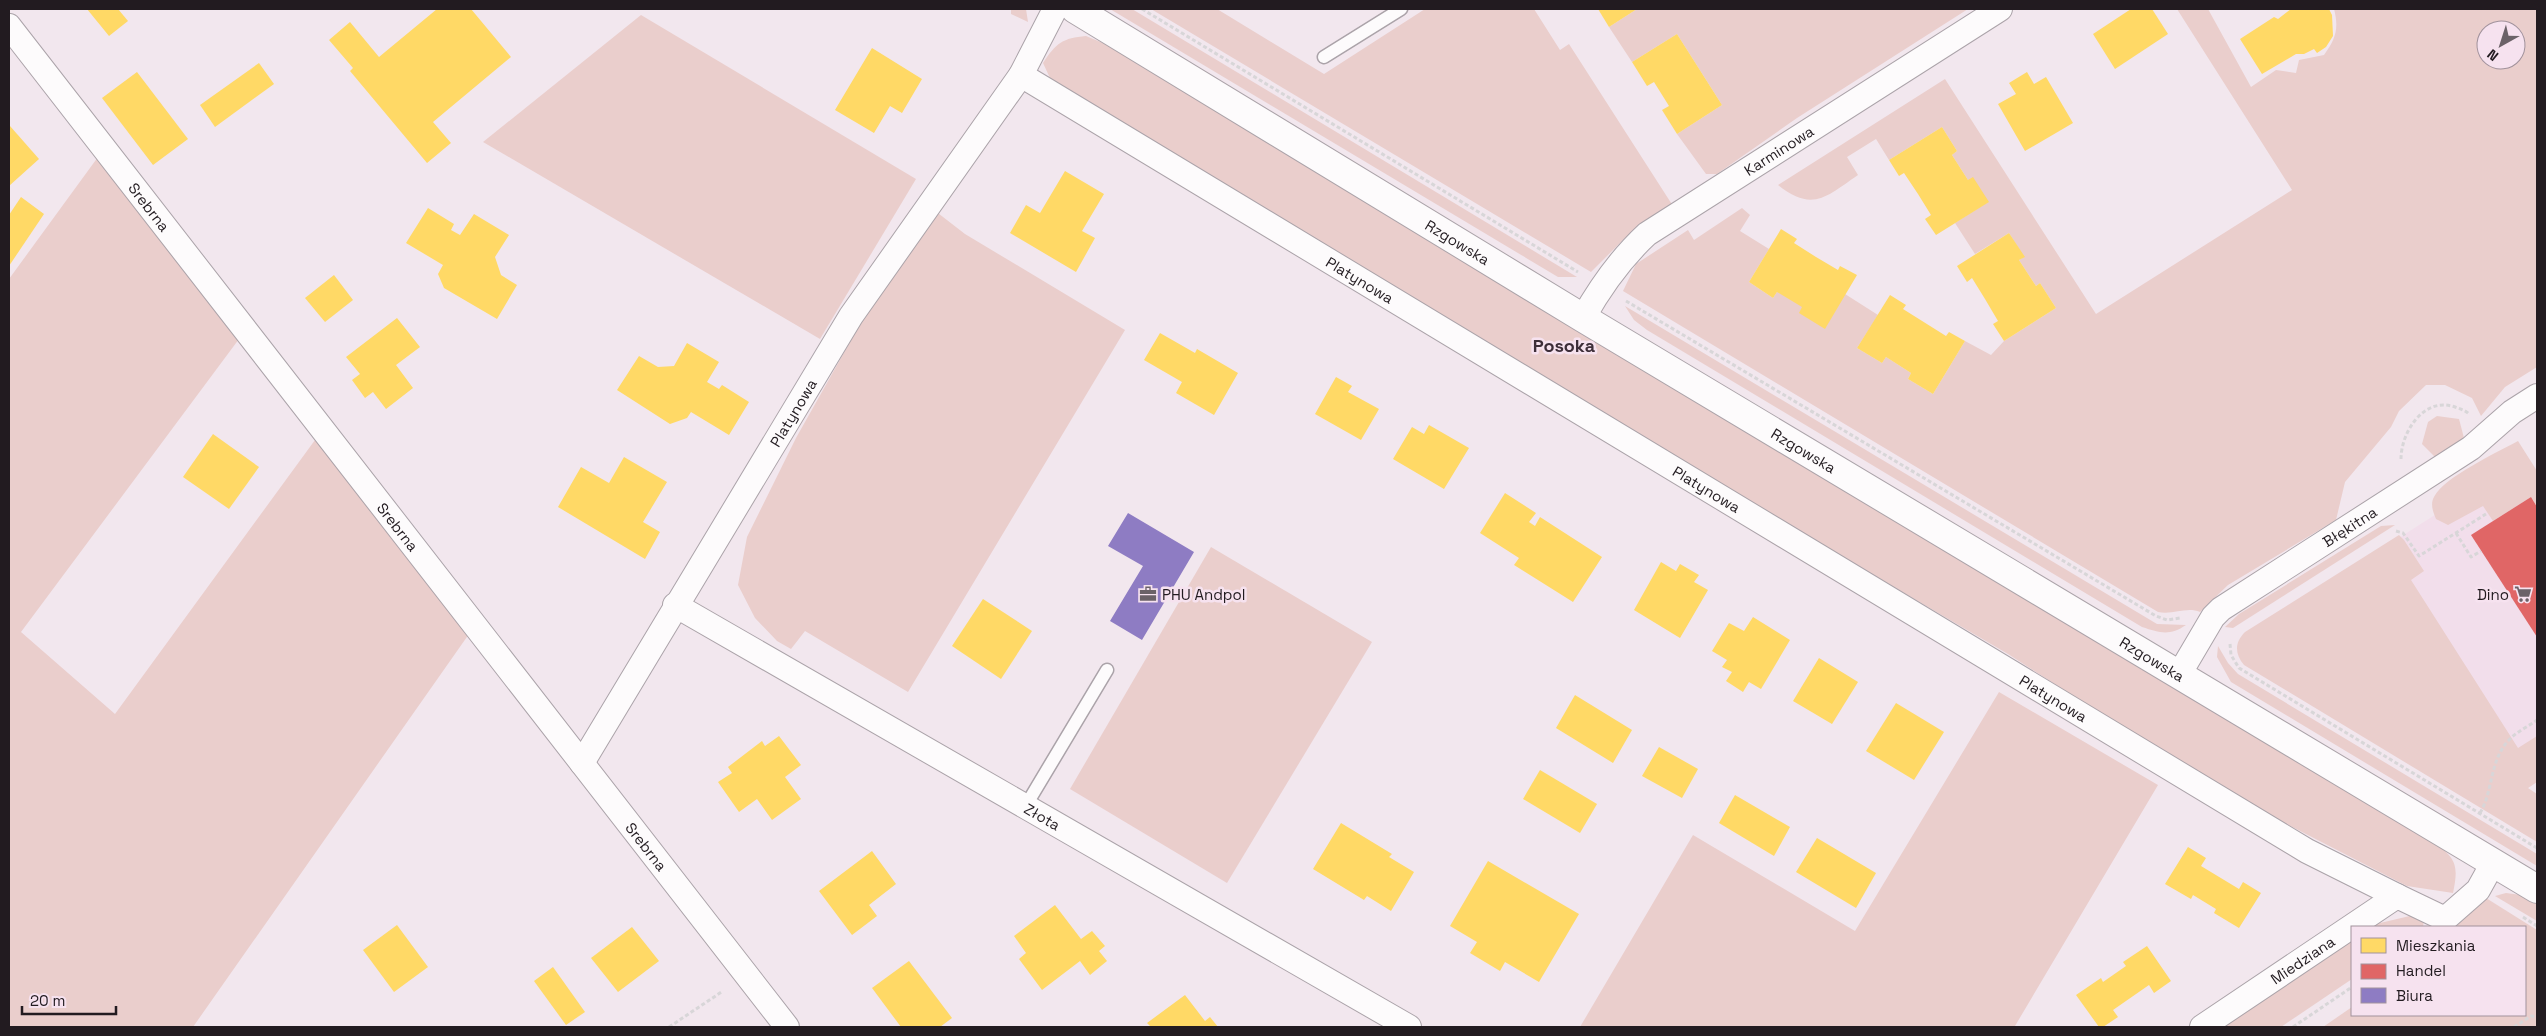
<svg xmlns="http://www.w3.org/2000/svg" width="2546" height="1036" font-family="'Space Grotesk',sans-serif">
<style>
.built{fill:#f2deeb}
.green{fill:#eacecc;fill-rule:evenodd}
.homes{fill:#ffd966}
.shops{fill:#e06666}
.offices{fill:#8e7cc3}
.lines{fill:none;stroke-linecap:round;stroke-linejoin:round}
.lane-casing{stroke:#aba3a9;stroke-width:15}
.street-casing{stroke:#aba3a9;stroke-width:26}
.secondary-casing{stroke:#aba3a9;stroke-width:30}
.path{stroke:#d8d6d8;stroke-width:3;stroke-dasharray:4 2.5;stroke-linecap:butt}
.lane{stroke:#fdfbfc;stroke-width:12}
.street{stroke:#fdfbfc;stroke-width:24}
.secondary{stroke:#fdfbfc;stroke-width:28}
.labels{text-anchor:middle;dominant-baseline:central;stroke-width:5;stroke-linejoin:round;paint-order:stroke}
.street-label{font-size:15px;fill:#221b20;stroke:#f6e2ef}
.poi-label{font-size:15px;fill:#221b20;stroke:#f6e2ef;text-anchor:start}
.quarter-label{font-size:18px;font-weight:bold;fill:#3d2e39;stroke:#f6e2ef}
</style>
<rect width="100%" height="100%" fill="#f2e7ee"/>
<polygon class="built" points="2527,456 2537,471 2537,782 2489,813 2249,634"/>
<g class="green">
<polygon points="1011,9 1026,9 1028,22 1011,14"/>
<polygon points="1110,9 1132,9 1577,277 1558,277"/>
<polygon points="1151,9 1217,9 1324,74 1425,9 1534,9 1560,50 1569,44 1673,206 1625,238 1591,272"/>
<polygon points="1637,9 1968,9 1797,118 1717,174 1706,174 1677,134 1722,105 1677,34 1632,62 1609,27"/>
<path d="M2177 9H2208L2251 87 2276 70 2296 73 2299 60 2324 55C2336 39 2339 28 2334 9H2537V367L2505 387 2481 416 2472 398 2445 385H2426L2399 411 2391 427 2345 482 2336 520 2228 585 2200 612C2187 606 2174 615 2158 612L1623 291 1636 264 1688 230 1694 240 1742 208 1750 215 1740 231 1769 249 1749 282 1773 298 1777 292 1845 294 1878 315 1857 348 1882 363 1886 357 1911 373 1908 379 1933 394 1965 341 1991 355 2004 341 2056 308 2040 283 2036 286 2019 260 2024 257 2009 233 1975 254 1955 223 1988 202 1968 180 1952 155 1957 151 1942 127 1889 160 1876 139 1847 157 1858 175C1827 196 1813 213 1778 185L1945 79 2096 314 2292 190ZM2486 30H2516V60H2486Z"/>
<polygon points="641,15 916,179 820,339 483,142"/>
<path d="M1086 36 1110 46 2433 841C2456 859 2459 864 2453 893L2407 886 2275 818 2143 741 2008 654 1391 292 1056 91 1043 63C1056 43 1063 38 1086 36Z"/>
<polygon points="98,157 239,339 21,632 115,714 315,440 469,634 193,1027 9,1027 9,279"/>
<polygon points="934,210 965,234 1125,330 908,692 805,631 791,649 777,641 755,618 738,585 747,537 796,438 859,326"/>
<path d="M1625 306 2157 624 2186 625C2170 636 2160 633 2142 627L1647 330 1634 320Z"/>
<polygon points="2437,416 2459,419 2464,438 2435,457 2422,444 2428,422"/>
<path d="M2518 441 2537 471V507L2531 497 2493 521 2483 506 2448 525 2436 519C2433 512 2430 504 2434 497 2444 477 2498 452 2518 441Z"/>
<polygon points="2395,525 2233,628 2225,627 2239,614 2381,526"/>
<path d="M2399 535 2404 540 2424 571 2411 580 2518 748 2537 736V782L2528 788 2537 794V842L2244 665C2235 654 2234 643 2245 632Z"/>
<polygon points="1211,547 1372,642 1227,883 1070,789"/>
<polygon points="2218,646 2228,663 2238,674 2537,854 2537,866 2231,682 2217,657"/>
<polygon points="1999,692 2158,785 2015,1026 2017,1027 1580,1027 1693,835 1855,931"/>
<polygon points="2506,893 2521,895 2537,904 2537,921 2495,896"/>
<polygon points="2486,898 2537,930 2537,1027 2323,1027 2352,1007 2352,1015 2525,1015 2525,927 2448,927"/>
<polygon points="2414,915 2424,920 2423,927 2371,927 2380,923"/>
<polygon points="2352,938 2352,979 2281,1027 2221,1027"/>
</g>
<g class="homes">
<polygon points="87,9 118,9 128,21 109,36"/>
<polygon points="437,9 471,9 511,57 433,122 451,143 427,163 350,71 353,68 329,40 350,22 379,57"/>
<polygon points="1598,9 1637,9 1609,27"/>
<polygon points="2131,9 2152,9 2168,34 2115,69 2093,34"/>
<polygon points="2291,9 2329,9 2332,15 2333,36 2326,47 2317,53 2314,49 2304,54 2296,54 2262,74 2240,39 2274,17 2278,19"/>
<polygon points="1677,34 1722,105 1677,134 1662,110 1669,106 1654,82 1647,86 1632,62"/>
<polygon points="872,48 922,79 902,113 890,106 874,133 835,110"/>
<polygon points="259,63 274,84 215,127 200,105"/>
<polygon points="137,72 188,139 153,165 102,98"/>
<polygon points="2027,72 2034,84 2046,77 2073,123 2025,151 1998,104 2016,94 2009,83"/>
<polygon points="10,126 39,159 9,186 9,128"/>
<polygon points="1942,127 1957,151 1952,155 1968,180 1973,177 1989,202 1936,235 1925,219 1931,215 1918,194 1904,173 1899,176 1889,160"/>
<polygon points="1065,171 1104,194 1082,231 1095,238 1076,272 1010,233 1026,205 1040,213"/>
<polygon points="21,197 44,214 9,266 9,215"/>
<polygon points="428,208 454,224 451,230 460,235 474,214 509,235 495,257 501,275 517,285 497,319 444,288 438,274 443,265 406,243"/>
<polygon points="1781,229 1797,239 1794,243 1816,257 1838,270 1840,266 1857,275 1825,329 1799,313 1802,307 1777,292 1773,298 1749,282"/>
<polygon points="2009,233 2025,257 2019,260 2036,286 2040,283 2056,308 2004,341 1993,324 1998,321 1985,299 1972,278 1967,282 1957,266"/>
<polygon points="334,275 353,300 325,322 305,298"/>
<polygon points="1890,295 1906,305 1903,309 1946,336 1949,332 1965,341 1933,394 1908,379 1911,373 1886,357 1882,363 1857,348"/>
<polygon points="397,318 420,347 396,365 413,388 386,409 373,392 365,398 352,380 360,374 346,357"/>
<polygon points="1160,333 1195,353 1197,349 1238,373 1214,415 1176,393 1182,382 1144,360"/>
<polygon points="687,343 719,362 707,382 719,389 722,385 749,402 729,435 691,412 687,418 670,424 617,390 639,356 658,367 674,366"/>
<polygon points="1336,377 1352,386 1348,392 1379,409 1361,440 1315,414"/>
<polygon points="1429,425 1469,448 1444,489 1393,459 1412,427 1424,434"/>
<polygon points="213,434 259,467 229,509 183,477"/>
<polygon points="624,457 667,482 643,522 660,532 645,559 558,507 581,467 609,483"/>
<polygon points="1505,493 1536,513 1529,522 1535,526 1540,517 1602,557 1573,602 1514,565 1519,558 1480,533"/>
<polygon points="1661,562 1676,571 1680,564 1699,575 1694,582 1708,590 1680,638 1634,610"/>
<polygon points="983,599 1032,631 1001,679 952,646"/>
<polygon points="1753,617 1790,640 1761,689 1749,682 1743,692 1726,681 1732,672 1722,667 1727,660 1712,651 1729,623 1744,631"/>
<polygon points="1819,658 1858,682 1832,724 1793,701"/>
<polygon points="1575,695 1632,730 1613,763 1556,728"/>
<polygon points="1896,703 1944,732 1914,780 1866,751"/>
<polygon points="779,736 801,765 785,777 801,799 772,820 757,799 739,812 718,782 732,773 728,767 762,741 765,746"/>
<polygon points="1659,747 1698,769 1682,798 1642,776"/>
<polygon points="1540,770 1597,804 1580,833 1523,799"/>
<polygon points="1735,795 1790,827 1774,856 1719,823"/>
<polygon points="1341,823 1392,854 1389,857 1414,872 1391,911 1367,896 1364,900 1313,869"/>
<polygon points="1817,838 1876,873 1856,908 1796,872"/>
<polygon points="2188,847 2206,858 2201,866 2239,889 2243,882 2261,893 2239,928 2214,913 2216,909 2193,895 2191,899 2165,884"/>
<polygon points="872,851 896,884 869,905 877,916 852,935 819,891"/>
<polygon points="1488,861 1579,914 1539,982 1505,962 1500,971 1470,953 1477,942 1450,926"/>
<polygon points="1055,905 1081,939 1092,931 1105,946 1099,951 1107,961 1090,975 1080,961 1042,990 1019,959 1026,953 1014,936"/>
<polygon points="397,925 428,967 394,992 363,950"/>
<polygon points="632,927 659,961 618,992 591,958"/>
<polygon points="2147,946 2171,981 2154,993 2149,985 2113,1010 2118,1017 2103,1027 2099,1027 2076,995 2101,978 2103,982 2126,966 2123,962"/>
<polygon points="909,961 952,1018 940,1027 901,1027 872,988"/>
<polygon points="553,967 585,1012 566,1025 534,981"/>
<polygon points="1185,995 1205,1021 1210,1017 1218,1027 1151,1027 1147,1023"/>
</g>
<polygon class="shops" points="2531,497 2537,507 2537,637 2471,535"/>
<polygon class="offices" points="1128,513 1194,552 1142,640 1110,621 1143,566 1108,546"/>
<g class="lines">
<g class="lane-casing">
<g id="lane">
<polyline points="1324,57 1401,9"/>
<polyline points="1025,807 1107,670"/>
</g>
</g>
<g class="street-casing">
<g id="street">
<path id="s1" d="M9 26 787 1027"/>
<path id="s2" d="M1021 75 2307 851 2397 896"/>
<path id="s3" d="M1583 318C1601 286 1620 259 1647 234L2000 9"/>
<path id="s4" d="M675 605 1409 1027"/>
<path id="s5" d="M2180 673 2213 617 2221 609 2471 448 2512 412 2537 396"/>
<path id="s6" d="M582 763 851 316 1021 75 1055 9"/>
<path id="s7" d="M2202 1027 2397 896 2445 919 2478 890 2493 863"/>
</g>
</g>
<g class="secondary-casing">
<g id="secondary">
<path id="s8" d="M1075 9 1583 318 2537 889"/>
</g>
</g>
<g class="path">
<polyline points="1142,9 1578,272"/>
<polyline points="1626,301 2156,616 2167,620 2180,618"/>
<path d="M2401 459C2401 432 2424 396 2455 407 2460 409 2465 410 2469 414"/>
<polyline points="2396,531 2403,533 2419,556 2486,514"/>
<polyline points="2456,533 2471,557 2481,551"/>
<polyline points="2230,644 2231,655 2239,668 2537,848"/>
<path d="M2480 813C2494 790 2489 758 2511 738 2518 731 2529 726 2537 720"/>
<polyline points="2523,917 2537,926"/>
<polyline points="669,1027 723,991"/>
<polyline points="2293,1027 2352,987"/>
<polyline points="2514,1027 2531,1016 2537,1017"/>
</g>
<use href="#lane" class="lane"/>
<use href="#street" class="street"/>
<use href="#secondary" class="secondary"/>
</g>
<defs>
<g id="office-bare" transform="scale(1.35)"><path d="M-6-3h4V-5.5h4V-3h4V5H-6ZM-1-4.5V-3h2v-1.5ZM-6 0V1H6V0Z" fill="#6b6268" stroke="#f6e2ef" stroke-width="2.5" paint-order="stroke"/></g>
<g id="supermarket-bare" transform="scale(1.35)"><path d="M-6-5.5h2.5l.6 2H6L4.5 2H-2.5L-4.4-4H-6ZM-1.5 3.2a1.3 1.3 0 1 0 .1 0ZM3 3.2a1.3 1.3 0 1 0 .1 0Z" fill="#6b6268" stroke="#f6e2ef" stroke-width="2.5" paint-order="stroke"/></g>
</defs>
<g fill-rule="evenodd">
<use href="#office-bare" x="1148" y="594"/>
<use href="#supermarket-bare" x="2523" y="594"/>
</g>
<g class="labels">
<g class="street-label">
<text stroke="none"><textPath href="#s3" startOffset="262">Karminowa</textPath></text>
<text stroke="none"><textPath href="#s1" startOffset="229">Srebrna</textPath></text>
<text stroke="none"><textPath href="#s8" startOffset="448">Rzgowska</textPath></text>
<text stroke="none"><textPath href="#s2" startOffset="396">Platynowa</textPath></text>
<text stroke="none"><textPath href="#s6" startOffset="409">Platynowa</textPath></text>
<text stroke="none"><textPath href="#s8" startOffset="852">Rzgowska</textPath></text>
<text stroke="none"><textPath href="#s2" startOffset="801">Platynowa</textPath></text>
<text stroke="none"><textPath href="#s1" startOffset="634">Srebrna</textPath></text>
<text stroke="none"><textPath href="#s5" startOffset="229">Błękitna</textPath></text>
<text stroke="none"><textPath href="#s8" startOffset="1258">Rzgowska</textPath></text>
<text stroke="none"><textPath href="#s2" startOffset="1206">Platynowa</textPath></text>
<text stroke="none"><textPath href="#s4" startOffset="424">Złota</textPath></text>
<text stroke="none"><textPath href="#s1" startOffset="1039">Srebrna</textPath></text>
<text stroke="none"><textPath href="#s7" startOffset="121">Miedziana</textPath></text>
</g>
<g class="poi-label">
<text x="1162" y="594">PHU Andpol</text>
<text x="2509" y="594" text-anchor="end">Dino</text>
</g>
<g class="quarter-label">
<text x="1564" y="345">Posoka</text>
</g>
</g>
<rect width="2546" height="1036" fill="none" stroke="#221b20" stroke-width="20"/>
<rect x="2351" y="926" width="175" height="90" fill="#f6e2ef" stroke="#a1929c"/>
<rect x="2361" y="938" width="25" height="15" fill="#ffd966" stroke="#a1929c"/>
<text x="2396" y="951" font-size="15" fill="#221b20">Mieszkania</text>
<rect x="2361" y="964" width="25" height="15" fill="#e06666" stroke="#a1929c"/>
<text x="2396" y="976" font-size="15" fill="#221b20">Handel</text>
<rect x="2361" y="988" width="25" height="15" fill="#8e7cc3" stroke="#a1929c"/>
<text x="2396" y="1001" font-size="15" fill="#221b20">Biura</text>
<g transform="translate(2501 45) rotate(219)"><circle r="24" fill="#f6e2ef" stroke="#a1929c"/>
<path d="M0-4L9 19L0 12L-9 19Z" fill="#6b6268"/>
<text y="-8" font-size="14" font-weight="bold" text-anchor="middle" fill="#221b20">N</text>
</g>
<path d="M22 1006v8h94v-8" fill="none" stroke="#221b20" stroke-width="2.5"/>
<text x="30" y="1006" font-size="15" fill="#221b20" stroke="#f6e2ef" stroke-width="4" paint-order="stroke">20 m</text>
</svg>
